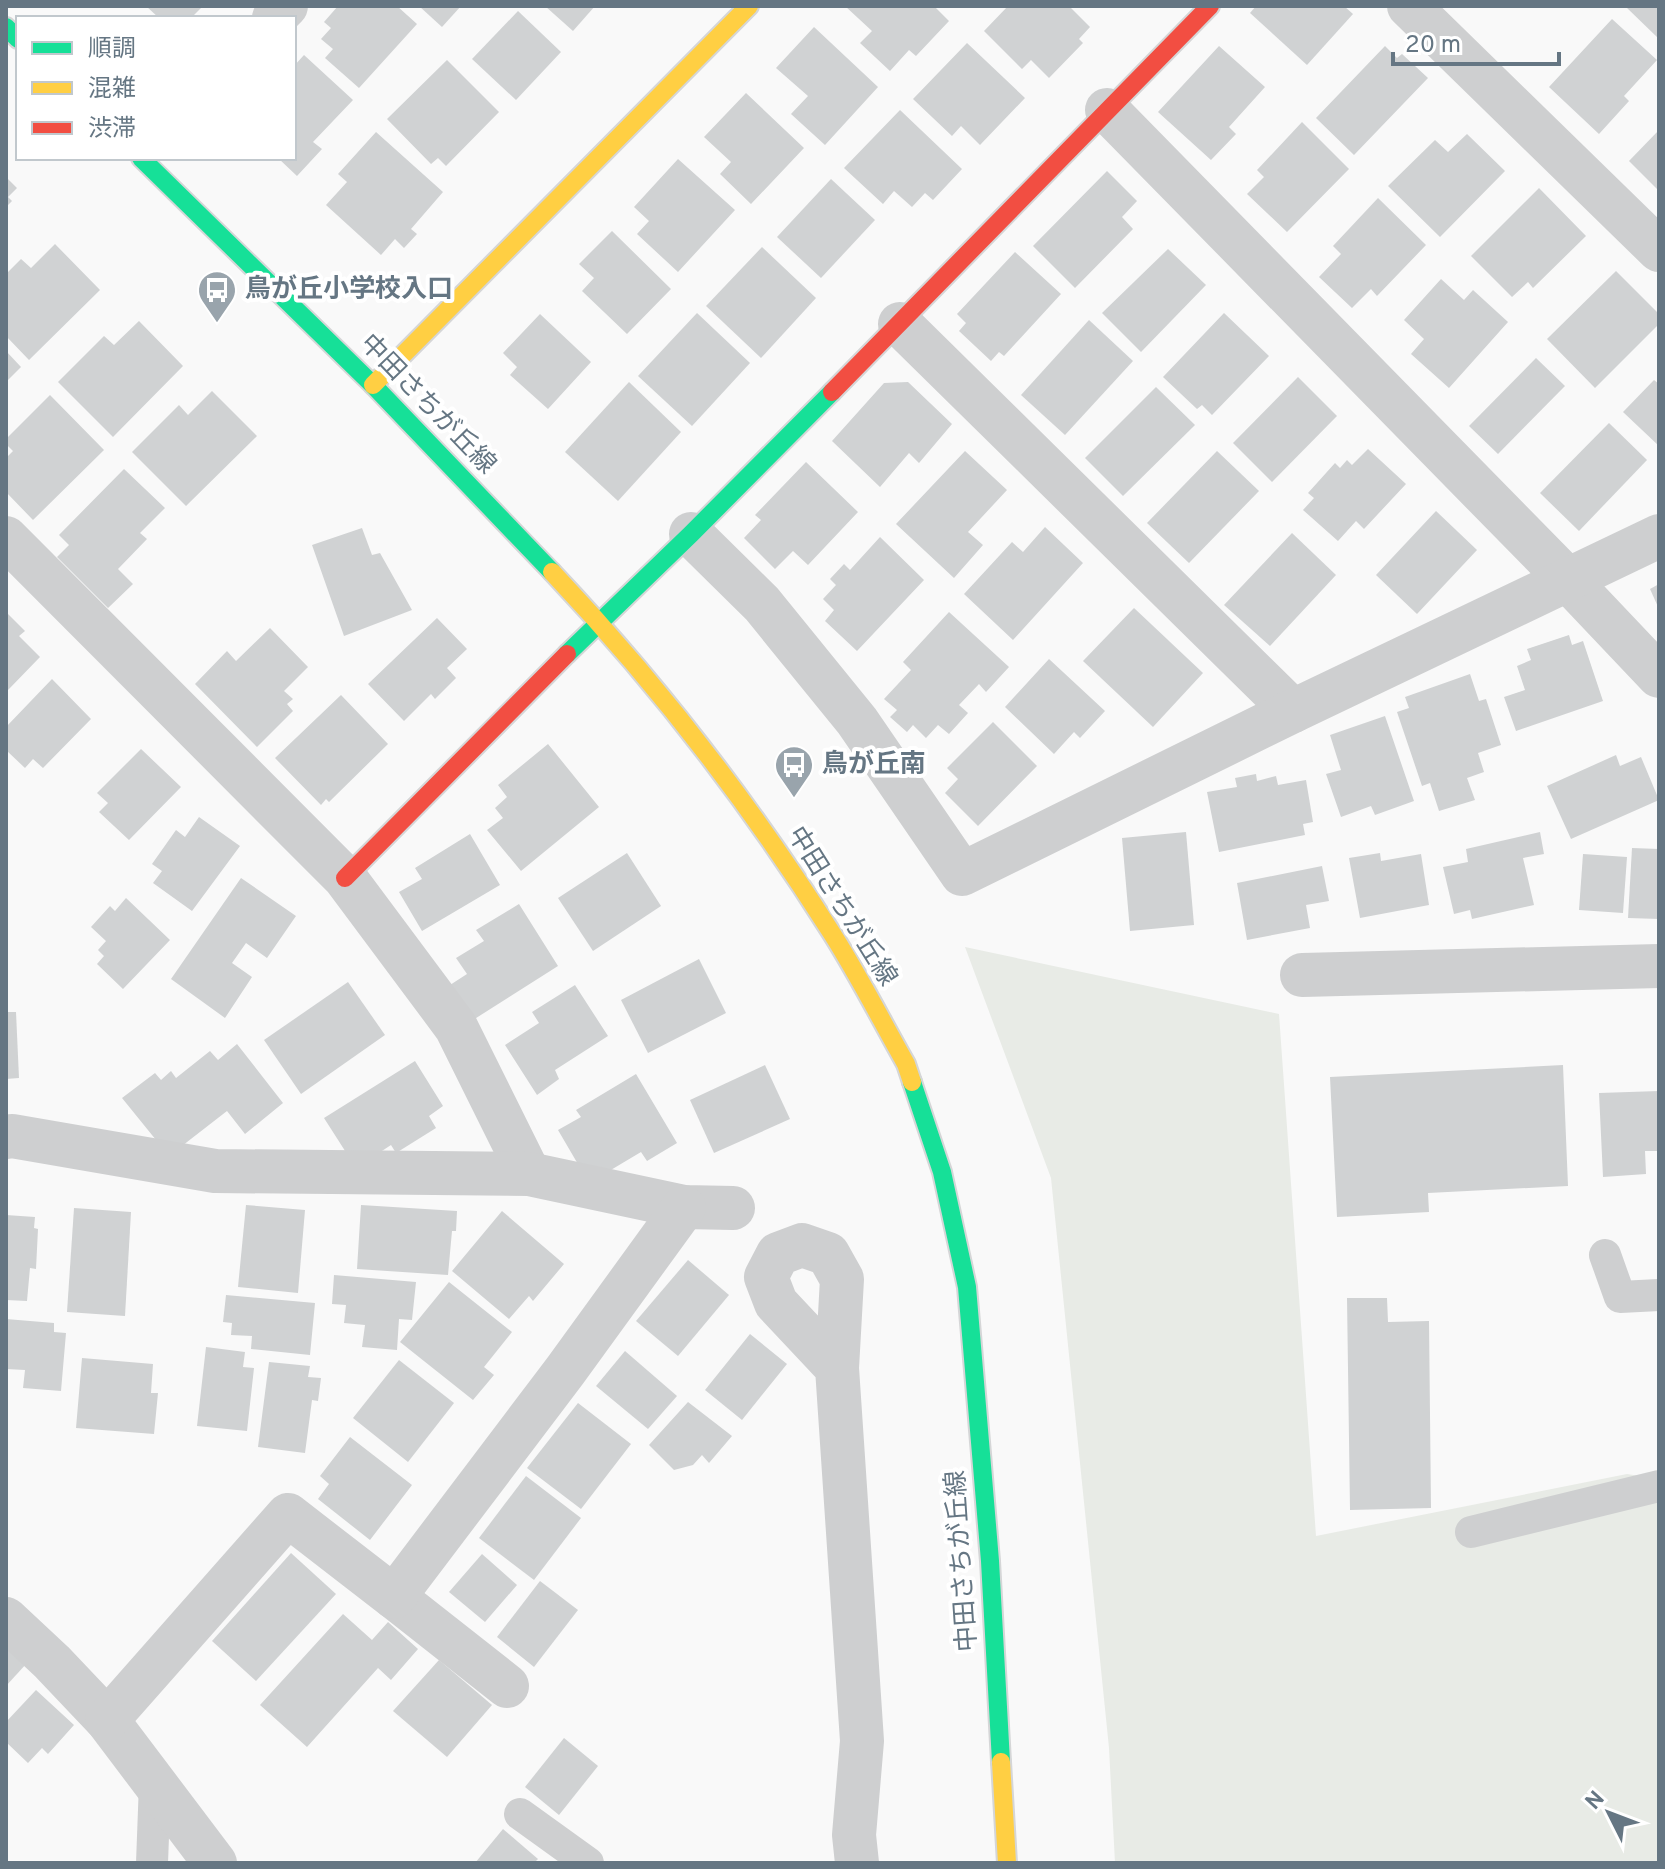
<svg xmlns="http://www.w3.org/2000/svg" width="1665" height="1869" font-family="Overpass,'Noto Sans JP',sans-serif">
<style>
.green{fill:#e8ebe6}
.building{fill:#d0d2d3}
.lines{fill:none;stroke-linecap:round;stroke-linejoin:round}
.fast-casing{stroke:#d5d6d7;stroke-width:22}
.slow-casing{stroke:#d5d6d7;stroke-width:22}
.jam-casing{stroke:#d5d6d7;stroke-width:22}
.lane{stroke:#cecfd0;stroke-width:32}
.street{stroke:#cecfd0;stroke-width:44}
.fast{stroke:#16e098;stroke-width:18}
.slow{stroke:#ffcf43;stroke-width:18}
.jam{stroke:#f24e42;stroke-width:18}
.labels{text-anchor:middle;dominant-baseline:central;stroke-width:8;stroke-linejoin:round;paint-order:stroke}
.poi-label{font-size:26px;font-weight:bold;fill:#657683;stroke:#fff;text-anchor:start}
.street-label{font-size:26px;fill:#657683;stroke:#fff}
</style>
<rect width="100%" height="100%" fill="#f9f9f9"/>
<polygon class="green" points="965,947 1279,1014 1316,1536 1627,1474 1659,1479 1659,1863 1115,1863 1109,1748 1051,1178"/>
<g class="building">
<polygon points="146,6 203,6 191,18 159,18"/>
<polygon points="338,6 397,6 417,24 359,88 325,58 333,49 321,39 331,28 324,22"/>
<polygon points="419,6 461,6 442,27"/>
<polygon points="545,6 595,6 573,31"/>
<polygon points="845,6 934,6 949,21 916,56 909,50 890,71 860,43 872,31"/>
<polygon points="1008,6 1069,6 1090,27 1079,39 1083,43 1049,78 1031,60 1022,69 984,31"/>
<polygon points="1256,6 1344,6 1353,14 1307,65 1250,13"/>
<polygon points="1625,6 1659,6 1659,39"/>
<polygon points="518,11 561,52 516,100 472,59"/>
<polygon points="1612,19 1657,60 1624,96 1629,101 1599,134 1549,87"/>
<polygon points="814,27 878,87 825,145 791,114 808,96 776,68"/>
<polygon points="967,43 1025,98 980,145 961,126 952,136 913,99"/>
<polygon points="1219,46 1265,87 1229,127 1236,134 1211,160 1158,112"/>
<polygon points="1385,46 1397,58 1402,54 1428,78 1354,155 1316,118"/>
<polygon points="304,55 353,100 313,142 322,149 297,176 278,158 294,158 294,66"/>
<polygon points="447,60 499,112 446,166 438,158 431,164 387,119"/>
<polygon points="746,93 804,148 751,204 720,174 731,162 704,137"/>
<polygon points="900,110 962,169 933,200 925,193 912,207 894,191 883,204 844,168"/>
<polygon points="1302,122 1349,169 1287,232 1247,194 1264,177 1257,170"/>
<polygon points="1659,130 1659,191 1629,161"/>
<polygon points="376,132 443,192 411,229 417,234 404,248 395,239 381,255 326,205 347,182 338,174"/>
<polygon points="1467,134 1505,171 1440,237 1388,186 1435,140 1448,152"/>
<polygon points="678,159 735,210 678,272 637,234 649,221 634,207"/>
<polygon points="1107,171 1137,201 1122,217 1133,229 1075,288 1033,246"/>
<polygon points="6,177 17,188 8,197 12,201 6,207"/>
<polygon points="831,179 875,220 821,278 777,237"/>
<polygon points="1539,188 1586,236 1533,288 1528,282 1512,297 1471,256"/>
<polygon points="1378,198 1426,245 1377,296 1371,289 1352,308 1319,277 1341,254 1333,246"/>
<polygon points="612,231 671,289 627,334 582,291 594,278 579,264"/>
<polygon points="55,244 100,290 29,360 6,336 6,274 21,259 31,268"/>
<polygon points="762,247 816,298 761,358 706,306"/>
<polygon points="1168,249 1206,285 1141,352 1102,313"/>
<polygon points="1015,252 1061,294 1004,356 999,352 991,361 959,331 966,323 957,314"/>
<polygon points="1616,271 1659,314 1659,324 1595,388 1547,339"/>
<polygon points="1441,279 1464,300 1473,290 1508,322 1449,388 1411,354 1424,339 1404,320"/>
<polygon points="697,313 750,363 692,426 638,376"/>
<polygon points="1224,313 1269,356 1212,415 1202,405 1197,409 1163,377"/>
<polygon points="540,314 591,362 548,409 510,375 517,367 503,353"/>
<polygon points="1089,320 1133,361 1065,435 1021,395"/>
<polygon points="139,321 183,366 113,437 58,382 104,336 114,345"/>
<polygon points="6,351 21,367 6,382"/>
<polygon points="1536,358 1565,386 1498,454 1469,426"/>
<polygon points="1298,377 1337,416 1272,482 1233,443"/>
<polygon points="1654,380 1659,384 1659,446 1623,412"/>
<polygon points="629,382 681,432 618,501 565,452"/>
<polygon points="908,382 952,424 919,463 909,453 880,487 832,441 884,383"/>
<polygon points="1156,387 1195,425 1123,496 1085,458"/>
<polygon points="212,391 257,436 186,506 132,452 179,405 188,415"/>
<polygon points="50,395 104,450 33,520 6,492 6,458 13,451 6,444 6,439"/>
<polygon points="1609,423 1647,460 1579,531 1540,493"/>
<polygon points="1368,449 1406,484 1364,529 1356,521 1338,541 1303,510 1314,498 1308,493 1335,463 1340,468 1347,460 1352,465"/>
<polygon points="965,451 1007,490 968,532 983,545 954,578 896,524"/>
<polygon points="1217,451 1259,491 1189,563 1147,523"/>
<polygon points="806,462 858,512 808,565 793,551 775,569 744,538 761,520 755,515"/>
<polygon points="124,469 165,508 140,533 147,539 118,569 133,584 108,608 57,557 69,545 59,535"/>
<polygon points="1436,511 1477,550 1417,614 1376,575"/>
<polygon points="1045,527 1083,563 1013,640 964,594 1012,542 1023,552"/>
<polygon points="362,528 372,555 380,553 412,610 344,636 312,545"/>
<polygon points="1292,533 1336,575 1270,646 1224,605"/>
<polygon points="880,537 924,580 857,651 825,621 834,610 823,599 836,585 830,579 844,564 850,570"/>
<polygon points="1659,584 1659,609 1650,589"/>
<polygon points="1134,608 1203,673 1153,727 1083,661"/>
<polygon points="6,612 25,631 19,636 40,657 8,690 6,688"/>
<polygon points="949,612 1009,667 986,692 979,684 959,705 968,713 949,734 938,725 926,738 913,725 907,732 890,717 897,710 884,699 911,670 903,662"/>
<polygon points="437,618 467,649 447,668 456,678 435,699 431,694 404,721 368,684"/>
<polygon points="270,628 308,667 284,691 293,699 287,704 293,711 257,747 195,684 227,651 236,661"/>
<polygon points="1569,635 1572,645 1583,641 1603,701 1516,731 1504,697 1525,690 1517,666 1531,660 1527,649"/>
<polygon points="1049,659 1105,711 1080,738 1074,732 1054,754 1005,707"/>
<polygon points="1470,674 1479,701 1486,699 1501,745 1478,753 1484,772 1467,778 1475,800 1439,811 1430,783 1422,786 1397,712 1409,708 1405,697"/>
<polygon points="52,679 91,719 43,768 33,759 25,768 6,750 6,727"/>
<polygon points="341,695 388,744 329,802 326,799 321,805 275,758"/>
<polygon points="1385,716 1414,801 1375,815 1371,806 1341,817 1326,774 1341,770 1330,735"/>
<polygon points="993,722 1037,766 978,826 945,793 958,779 947,768"/>
<polygon points="548,744 599,807 521,871 487,830 503,818 495,808 507,797 498,785"/>
<polygon points="141,749 181,787 129,840 99,812 108,803 97,793"/>
<polygon points="1616,755 1620,766 1641,757 1659,800 1571,839 1547,786"/>
<polygon points="1256,774 1257,781 1276,776 1278,785 1306,780 1313,822 1303,824 1305,835 1219,852 1207,792 1237,787 1235,778"/>
<polygon points="199,817 240,846 192,911 153,883 162,871 152,864 176,830 185,837"/>
<polygon points="1186,832 1194,925 1130,931 1122,838"/>
<polygon points="1540,832 1544,854 1523,858 1534,905 1472,919 1470,910 1454,914 1443,867 1468,862 1466,849"/>
<polygon points="470,834 500,885 422,931 399,892 422,879 415,868"/>
<polygon points="1632,848 1659,849 1659,919 1628,918"/>
<polygon points="627,853 661,906 593,951 558,898"/>
<polygon points="1380,853 1381,861 1421,854 1429,905 1360,918 1349,858"/>
<polygon points="1583,854 1627,857 1623,913 1579,910"/>
<polygon points="1322,866 1329,901 1306,905 1310,928 1247,940 1237,883"/>
<polygon points="241,878 296,916 267,958 246,943 232,963 252,977 225,1018 171,979"/>
<polygon points="126,898 170,940 123,989 97,964 104,956 98,950 106,941 91,927 110,906 115,911"/>
<polygon points="519,904 558,966 473,1020 450,985 467,974 456,958 484,941 476,930"/>
<polygon points="699,959 726,1013 648,1053 621,1000"/>
<polygon points="348,982 385,1035 301,1094 264,1040"/>
<polygon points="575,985 608,1036 555,1070 559,1079 537,1095 505,1045 539,1023 532,1012"/>
<polygon points="6,1012 16,1012 19,1078 6,1079"/>
<polygon points="237,1044 283,1103 245,1134 227,1111 169,1156 122,1098 155,1073 161,1080 171,1071 176,1078 210,1051 218,1060"/>
<polygon points="415,1061 443,1106 429,1116 436,1128 396,1153 391,1145 356,1168 324,1118"/>
<polygon points="765,1065 790,1119 714,1153 690,1100"/>
<polygon points="1563,1065 1568,1186 1428,1193 1429,1212 1337,1217 1330,1077"/>
<polygon points="636,1074 677,1143 647,1161 641,1152 589,1183 558,1130 581,1117 576,1110"/>
<polygon points="1659,1091 1659,1151 1645,1151 1646,1174 1603,1177 1599,1093"/>
<polygon points="246,1205 305,1210 298,1293 238,1287"/>
<polygon points="361,1205 457,1211 456,1231 452,1231 448,1275 357,1269"/>
<polygon points="74,1208 131,1212 125,1316 67,1312"/>
<polygon points="502,1211 564,1264 533,1301 529,1296 509,1319 452,1271"/>
<polygon points="6,1215 35,1217 34,1228 38,1229 36,1269 30,1268 27,1301 6,1300"/>
<polygon points="688,1260 729,1295 678,1356 636,1321"/>
<polygon points="334,1275 416,1282 412,1320 399,1319 397,1350 362,1347 365,1325 344,1323 346,1305 332,1304"/>
<polygon points="449,1282 512,1332 484,1367 494,1375 473,1400 400,1342"/>
<polygon points="226,1295 315,1303 310,1355 251,1349 252,1336 231,1335 232,1323 223,1322"/>
<polygon points="1347,1298 1387,1298 1388,1322 1429,1321 1431,1508 1350,1510"/>
<polygon points="6,1319 54,1323 54,1332 66,1333 61,1391 23,1388 25,1370 6,1369"/>
<polygon points="750,1334 787,1364 742,1420 705,1390"/>
<polygon points="206,1347 245,1352 243,1367 254,1368 247,1431 197,1426"/>
<polygon points="625,1351 677,1396 648,1429 596,1386"/>
<polygon points="82,1358 153,1364 151,1393 158,1393 154,1434 76,1428"/>
<polygon points="399,1360 454,1403 408,1462 353,1418"/>
<polygon points="269,1362 310,1366 308,1377 321,1378 318,1401 312,1400 305,1453 258,1447"/>
<polygon points="688,1402 732,1436 709,1463 702,1455 693,1465 674,1470 649,1445"/>
<polygon points="578,1403 631,1444 581,1509 527,1468"/>
<polygon points="350,1437 412,1485 370,1540 318,1499 329,1484 320,1476"/>
<polygon points="526,1476 581,1518 534,1580 479,1538"/>
<polygon points="291,1553 336,1594 256,1681 212,1641"/>
<polygon points="482,1554 517,1585 485,1622 449,1592"/>
<polygon points="540,1581 578,1610 534,1667 497,1637"/>
<polygon points="343,1614 372,1640 388,1622 418,1649 391,1680 378,1668 307,1747 260,1705"/>
<polygon points="6,1644 27,1663 6,1686"/>
<polygon points="439,1660 492,1705 447,1757 393,1711"/>
<polygon points="36,1690 74,1725 48,1754 42,1748 28,1763 6,1742 6,1722"/>
<polygon points="564,1738 598,1766 559,1815 525,1787"/>
<polygon points="503,1829 538,1859 534,1863 475,1863"/>
</g>
<g class="lines">
<g class="fast-casing">
<g id="fast">
<polyline points="6,27 18,39"/>
<polyline points="141,158 373,385 552,572"/>
<polyline points="567,654 691,534 832,392"/>
<polyline points="912,1082 942,1172 967,1287 990,1561 1001,1762"/>
</g>
</g>
<g class="slow-casing">
<g id="slow">
<polyline points="373,385 749,6"/>
<path d="M552 572C656 682 750 804 831 932 858 974 881 1020 906 1064L912 1082"/>
<polyline points="1001,1762 1007,1863"/>
</g>
</g>
<g class="jam-casing">
<g id="jam">
<polyline points="832,392 1210,6"/>
<polyline points="345,878 567,654"/>
</g>
</g>
<g class="lane">
<polyline points="1605,1255 1620,1297 1659,1295"/>
<polyline points="1471,1532 1659,1486"/>
<polyline points="520,1814 588,1863"/>
<polyline points="152,1863 155,1783"/>
</g>
<g class="street">
<polyline points="1409,6 1659,250"/>
<polyline points="274,18 286,6"/>
<polyline points="1107,110 1568,580 1659,676"/>
<polyline points="900,324 1293,711"/>
<polyline points="691,534 762,604 857,721 962,874 1293,711 1659,536"/>
<polyline points="6,538 345,878 456,1027 529,1174"/>
<polyline points="1302,975 1659,966"/>
<polyline points="6,1137 12,1136 215,1171 529,1174 684,1207 733,1208"/>
<polyline points="837,1368 776,1303 766,1277 778,1254 802,1245 828,1254 842,1279 837,1368 862,1741 854,1835 857,1863"/>
<polyline points="394,1597 507,1686"/>
<polyline points="6,1619 52,1662 107,1720 215,1863"/>
<polyline points="107,1720 288,1515 394,1597 565,1371 684,1207"/>
</g>
<use href="#fast" class="fast"/>
<use href="#slow" class="slow"/>
<use href="#jam" class="jam"/>
</g>
<defs>
<g id="bus-pin" transform="scale(2)"><path d="M0 17L-7.5 6A9.5 9.5 0 1 1 7.5 6Z" fill="#99a4ac" stroke="#fff"/><path d="M-5-6H5V4H4V6H2V4H-2V6H-4V4H-5ZM-3.5-4V0h7V-4ZM-3.5 1.2v1.5H-2V1.2ZM2 1.2v1.5H3.5V1.2Z" fill="#fff"/></g>
</defs>
<g fill-rule="evenodd">
<use href="#bus-pin" x="217" y="290"/>
<use href="#bus-pin" x="794" y="765"/>
</g>
<g class="labels">
<g class="poi-label">
<text x="245" y="290">鳥が丘小学校入口</text>
<text x="822" y="765">鳥が丘南</text>
</g>
<g class="street-label">
<text transform="translate(427 405) rotate(46)">中田さちが丘線</text>
<text transform="translate(841 907) rotate(58)">中田さちが丘線</text>
<text transform="translate(963 1561) rotate(-94)">中田さちが丘線</text>
</g>
</g>
<rect width="1665" height="1869" fill="none" stroke="#657683" stroke-width="16"/>
<rect x="16" y="16" width="280" height="144" fill="#ffffff" stroke="#c1c8cd" stroke-width="2"/>
<rect x="32" y="42" width="40" height="12" fill="#16e098" stroke="#c1c8cd" stroke-width="2"/>
<text x="88" y="56" font-size="24" fill="#657683">順調</text>
<rect x="32" y="82" width="40" height="12" fill="#ffcf43" stroke="#c1c8cd" stroke-width="2"/>
<text x="88" y="96" font-size="24" fill="#657683">混雑</text>
<rect x="32" y="122" width="40" height="12" fill="#f24e42" stroke="#c1c8cd" stroke-width="2"/>
<text x="88" y="136" font-size="24" fill="#657683">渋滞</text>
<g transform="translate(1609 1813) rotate(312)" stroke="#ffffff" stroke-width="6" paint-order="stroke">
<path d="M0-6L14 30L0 20L-14 30Z" fill="#657683"/>
<text y="-12" font-size="22" font-weight="bold" text-anchor="middle" fill="#657683">N</text>
</g>
<path d="M1393 52v12h166v-12" fill="none" stroke="#657683" stroke-width="4"/>
<text x="1405" y="52" font-size="24" fill="#657683" stroke="#ffffff" stroke-width="6" paint-order="stroke">20 m</text>
</svg>
